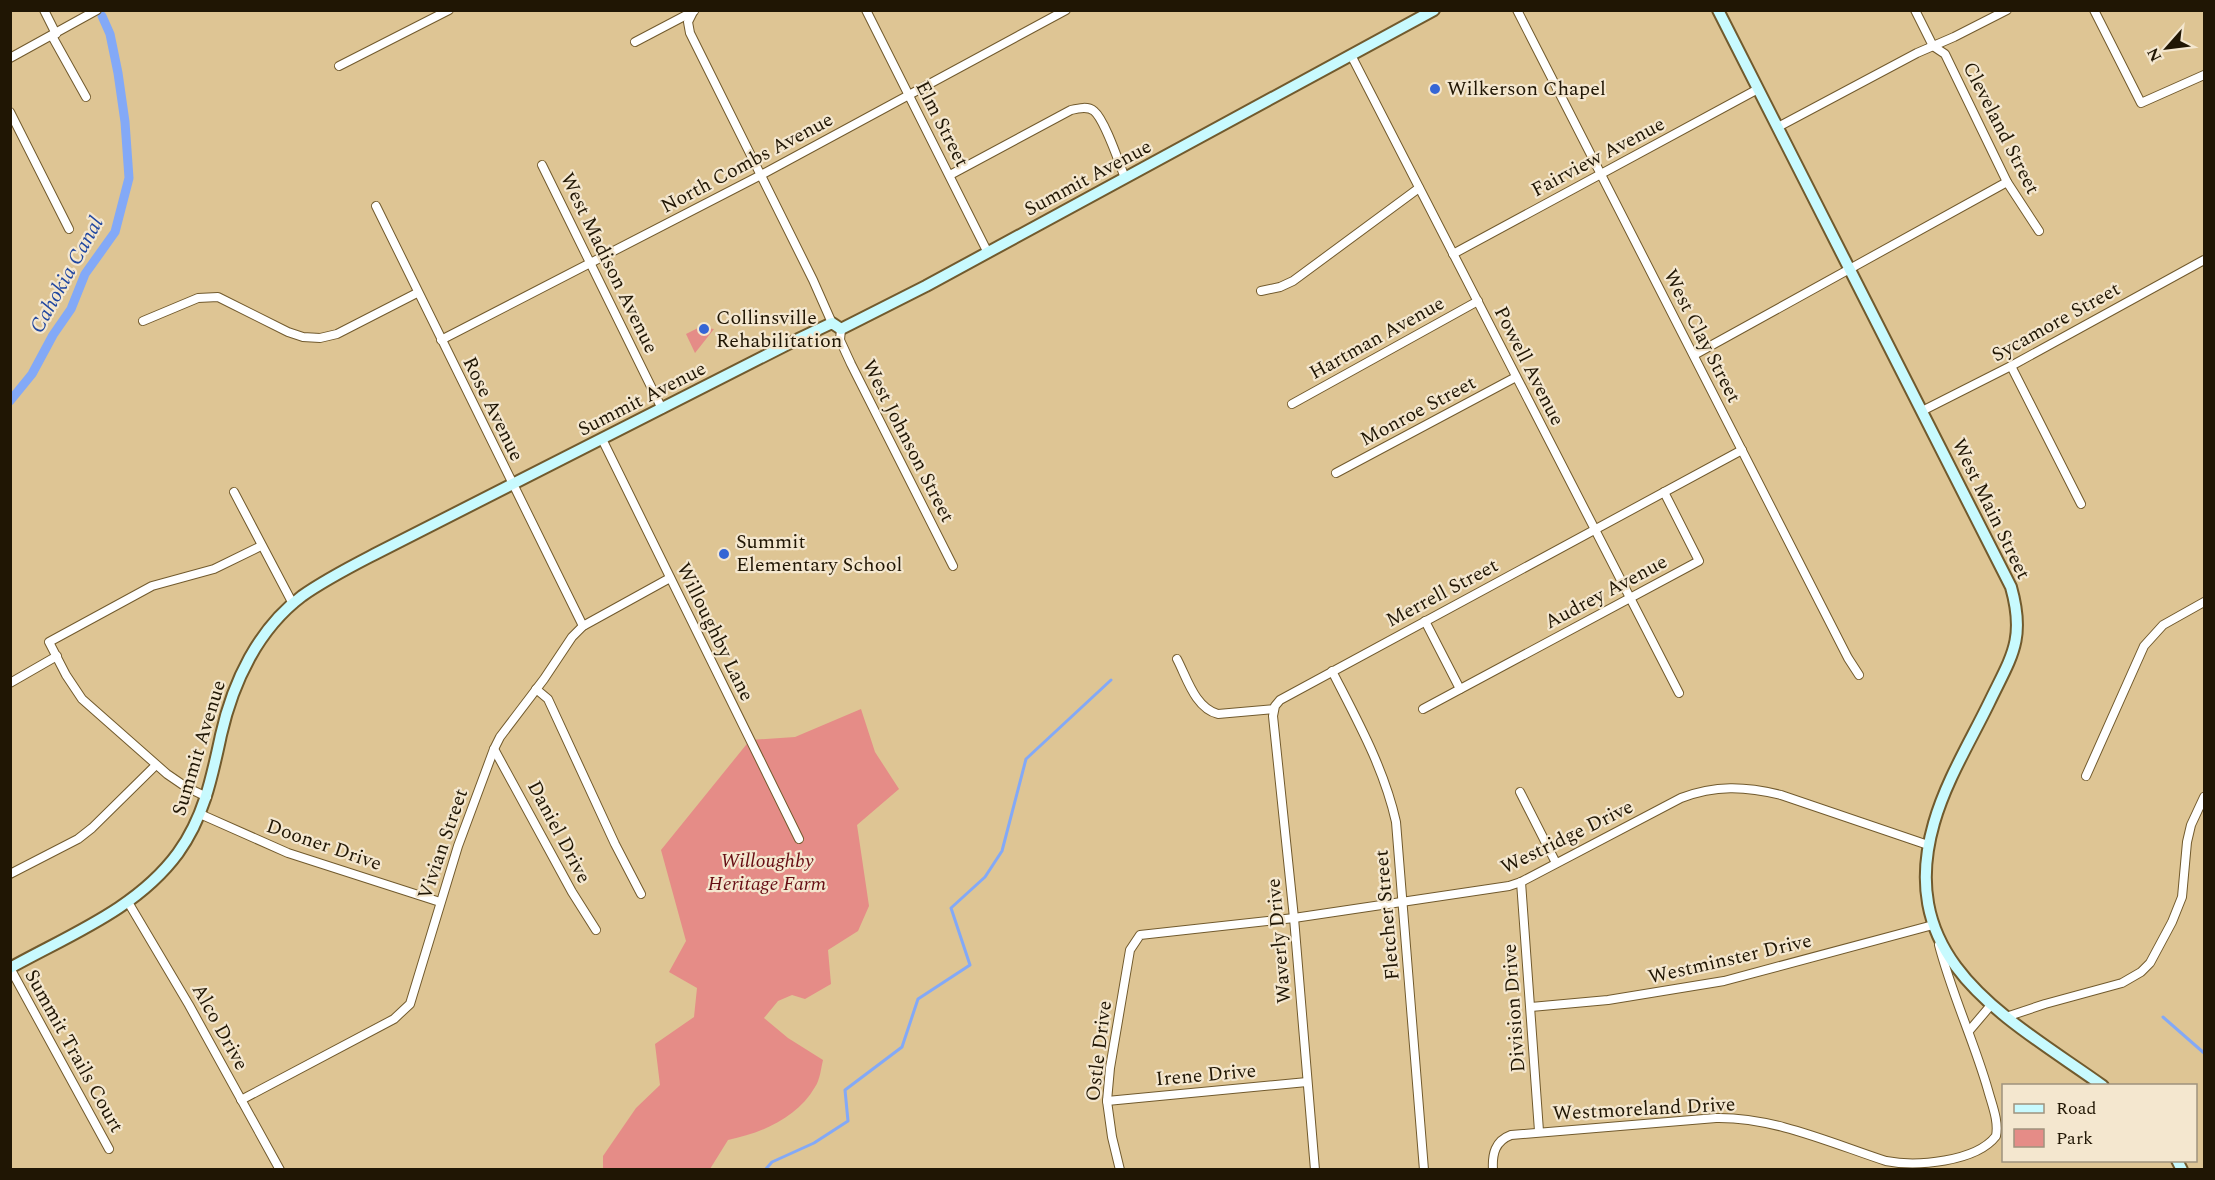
<svg xmlns="http://www.w3.org/2000/svg" width="2215" height="1180" font-family="Spectral,serif">
<style>
.green{fill:#e58c87}
.lines{fill:none;stroke-linecap:round;stroke-linejoin:round}
.stream{stroke:#83a9f7;stroke-width:3}
.canal{stroke:#83a9f7;stroke-width:9}
.street-casing{stroke:#715a2d;stroke-width:10}
.secondary-casing{stroke:#715a2d;stroke-width:14}
.street{stroke:#fff;stroke-width:8}
.secondary{stroke:#c8fafe;stroke-width:10}
.poi-dot{fill:#3566d5;stroke:#f4e7cf;stroke-width:2}
.labels{text-anchor:middle;dominant-baseline:central;stroke-width:4.5;stroke-linejoin:round;paint-order:stroke}
.poi-label{font-size:20px;fill:#201604;stroke:#f4e7cf;text-anchor:start}
.street-label{font-size:20px;fill:#201604;stroke:#f4e7cf}
.park-label{font-size:20px;font-style:italic;fill:#660e14;stroke:#f4e7cf}
.water-label{font-size:21px;font-style:italic;fill:#2147a0;stroke:#f4e7cf}
</style>
<rect width="100%" height="100%" fill="#dec594"/>
<g class="green">
<polygon points="700,327 714,329 695,353 686,334"/>
<path d="M861 709 875 752 899 789 857 825 869 906 858 931 828 950 831 984 805 999 792 995 778 1001 764 1018 788 1038 823 1060C821 1068 820 1080 815 1087 797 1118 762 1133 728 1140L710 1169H603V1156L636 1108 660 1085 655 1044 694 1017 697 988 669 972 686 941 661 850 750 740 795 737Z"/>
</g>
<g class="lines">
<g class="stream">
<polyline points="2163,1017 2204,1053"/>
<polyline points="765,1170 772,1162 814,1143 848,1121 845,1090 902,1047 918,999 970,965 951,908 985,877 1002,851 1026,759 1111,680"/>
</g>
<polyline class="canal" points="10,401 32,374 53,335 71,309 85,274 115,232 129,178 125,122 118,73 110,34 102,16"/>
<g class="street-casing">
<g id="street">
<polyline points="44,10 56,34"/>
<polyline points="866,10 988,253"/>
<polyline points="1517,10 1848,658 1859,675"/>
<polyline points="1915,10 1933,46 1945,54 2007,182 2039,231"/>
<polyline points="2094,10 2141,103 2204,75"/>
<polyline points="693,12 688,22 690,33 813,280 832,323"/>
<polyline points="52,36 86,97"/>
<polyline points="635,42 694,11"/>
<polyline points="1351,55 1679,693"/>
<polyline points="10,58 97,10"/>
<polyline points="339,66 449,10"/>
<polyline points="10,112 69,229"/>
<polyline points="1778,127 1917,53 1954,37 2007,10"/>
<polyline points="542,165 662,409"/>
<path d="M950 175 1071 110C1079 108 1088 106 1094 111 1105 120 1119 163 1125 178"/>
<polyline points="376,206 583,626"/>
<polyline points="1453,254 1758,89"/>
<polyline points="1261,291 1280,287 1293,281 1419,188"/>
<polyline points="143,321 198,298 218,297 288,332 303,337 320,338 337,334 417,293"/>
<polyline points="841,329 840,340 851,364 953,566"/>
<polyline points="441,340 761,175 1066,10"/>
<polyline points="1694,355 2007,182"/>
<polyline points="2011,366 2081,504"/>
<polyline points="1292,404 1478,301"/>
<polyline points="1922,411 2011,366 2204,260"/>
<polyline points="602,439 799,839"/>
<polyline points="1336,473 1516,377"/>
<polyline points="234,492 293,604"/>
<polyline points="1425,621 1460,689"/>
<path d="M1177 659C1187 678 1195 708 1218 714L1274 709"/>
<path d="M1332 671C1357 720 1384 768 1396 822L1424 1170"/>
<polyline points="10,683 57,656"/>
<polyline points="536,689 548,699 615,844 641,894"/>
<polyline points="1423,709 1699,561 1664,492"/>
<polyline points="494,749 572,892 596,930"/>
<polyline points="2086,776 2144,646 2163,625 2204,602"/>
<polyline points="1520,792 1556,863"/>
<polyline points="207,797 186,787 167,774 82,699 66,675 49,642 152,586 214,569 261,546"/>
<polyline points="200,814 288,853 440,902"/>
<polyline points="10,874 78,839 92,828 156,765"/>
<polyline points="1521,882 1539,1131"/>
<polyline points="128,902 189,1005 280,1170"/>
<polyline points="10,968 109,1149"/>
<polyline points="1531,1007 1608,1000 1724,981 1933,925"/>
<polyline points="2006,1017 2045,1004 2122,983 2141,972 2150,963 2172,922 2182,897 2187,842 2191,825 2204,797"/>
<polyline points="1969,1031 1991,1005"/>
<polyline points="241,1100 394,1019 410,1004 458,846 494,749 500,737 544,679 572,637 583,626 670,578"/>
<polyline points="1107,1101 1307,1082"/>
<path d="M1120 1170 1112 1137 1107 1101 1110 1068 1130 950 1140 935 1294 918 1509 886 1521 882 1681 798C1715 785 1745 786 1781 795L1928 845"/>
<polyline points="1315,1170 1294,918 1273,716 1275,706 1280,700 1742,450"/>
<path d="M1493 1170C1492 1154 1495 1141 1511 1135L1716 1118C1774 1117 1831 1143 1886 1161 1916 1167 1976 1162 1996 1136 1999 1121 1992 1105 1988 1090 1974 1041 1952 995 1939 945"/>
</g>
</g>
<g class="secondary-casing">
<g id="secondary">
<path d="M1718 10 2011 587C2026 640 2011 657 1989 703 1970 742 1946 781 1934 823 1894 962 2008 1018 2103 1086"/>
<path d="M10 968C69 935 137 909 178 853 204 817 212 777 221 735 233 682 258 629 302 596 326 579 352 566 377 553L794 341 832 323 841 329 926 286 1434 10"/>
<polyline points="2177,1160 2182,1170"/>
</g>
</g>
<use href="#street" class="street"/>
<use href="#secondary" class="secondary"/>
</g>
<g class="poi-dot">
<circle cx="1435" cy="89" r="6"/>
<circle cx="704" cy="329" r="6"/>
<circle cx="724" cy="554" r="6"/>
</g>
<g class="labels">
<g class="poi-label">
<text x="1447" y="89">Wilkerson Chapel</text>
<text x="716" y="318">Collinsville<tspan x="716" dy="23">Rehabilitation</tspan></text>
<text x="736" y="542">Summit<tspan x="736" dy="23">Elementary School</tspan></text>
</g>
<g class="street-label">
<text transform="translate(942 124) rotate(63)">Elm Street</text>
<text transform="translate(2001 128) rotate(63)">Cleveland Street</text>
<text transform="translate(1598 157) rotate(-28)">Fairview Avenue</text>
<text transform="translate(747 163) rotate(-28)">North Combs Avenue</text>
<text transform="translate(1088 178) rotate(-28)">Summit Avenue</text>
<text transform="translate(609 263) rotate(64)">West Madison Avenue</text>
<text transform="translate(2056 322) rotate(-29)">Sycamore Street</text>
<text transform="translate(1702 336) rotate(63)">West Clay Street</text>
<text transform="translate(1377 338) rotate(-29)">Hartman Avenue</text>
<text transform="translate(1529 366) rotate(63)">Powell Avenue</text>
<text transform="translate(642 399) rotate(-27)">Summit Avenue</text>
<text transform="translate(493 409) rotate(64)">Rose Avenue</text>
<text transform="translate(1418 411) rotate(-28)">Monroe Street</text>
<text transform="translate(908 441) rotate(63)">West Johnson Street</text>
<text transform="translate(1991 509) rotate(64)">West Main Street</text>
<text transform="translate(1606 592) rotate(-28)">Audrey Avenue</text>
<text transform="translate(1442 593) rotate(-28)">Merrell Street</text>
<text transform="translate(715 632) rotate(64)">Willoughby Lane</text>
<text transform="translate(199 748) rotate(-73)">Summit Avenue</text>
<text transform="translate(559 832) rotate(62)">Daniel Drive</text>
<text transform="translate(1567 837) rotate(-26)">Westridge Drive</text>
<text transform="translate(443 844) rotate(-71)">Vivian Street</text>
<text transform="translate(324 845) rotate(19)">Dooner Drive</text>
<text transform="translate(1387 915) rotate(-95)">Fletcher Street</text>
<text transform="translate(1279 941) rotate(-95)">Waverly Drive</text>
<text transform="translate(1730 959) rotate(-13)">Westminster Drive</text>
<text transform="translate(1514 1008) rotate(-94)">Division Drive</text>
<text transform="translate(220 1027) rotate(61)">Alco Drive</text>
<text transform="translate(74 1051) rotate(61)">Summit Trails Court</text>
<text transform="translate(1099 1051) rotate(-83)">Ostle Drive</text>
<text transform="translate(1206 1075) rotate(-5)">Irene Drive</text>
<text transform="translate(1644 1109) rotate(-3)">Westmoreland Drive</text>
</g>
<g class="park-label">
<text x="767" y="861">Willoughby<tspan x="767" dy="23">Heritage Farm</tspan></text>
</g>
<g class="water-label">
<text transform="translate(67 275) rotate(-61)">Cahokia Canal</text>
</g>
</g>
<rect width="2215" height="1180" fill="none" stroke="#201604" stroke-width="24"/>
<rect x="2002" y="1084" width="195" height="78" fill="#f4e7cf" stroke="#9f937e" stroke-width="1.5"/>
<rect x="2014" y="1104" width="30" height="9" fill="#c8fafe" stroke="#9f937e" stroke-width="1.5"/>
<text x="2056" y="1114" font-size="18" fill="#201604">Road</text>
<rect x="2014" y="1129" width="30" height="18" fill="#e58c87" stroke="#9f937e" stroke-width="1.5"/>
<text x="2056" y="1144" font-size="18" fill="#201604">Park</text>
<g transform="translate(2167 48) rotate(242)" stroke="#f4e7cf" stroke-width="4.5" paint-order="stroke">
<path d="M0-4.5L10 22L0 15L-10 22Z" fill="#201604"/>
<text y="-9" font-size="16" font-weight="bold" text-anchor="middle" fill="#201604">N</text>
</g>
</svg>
